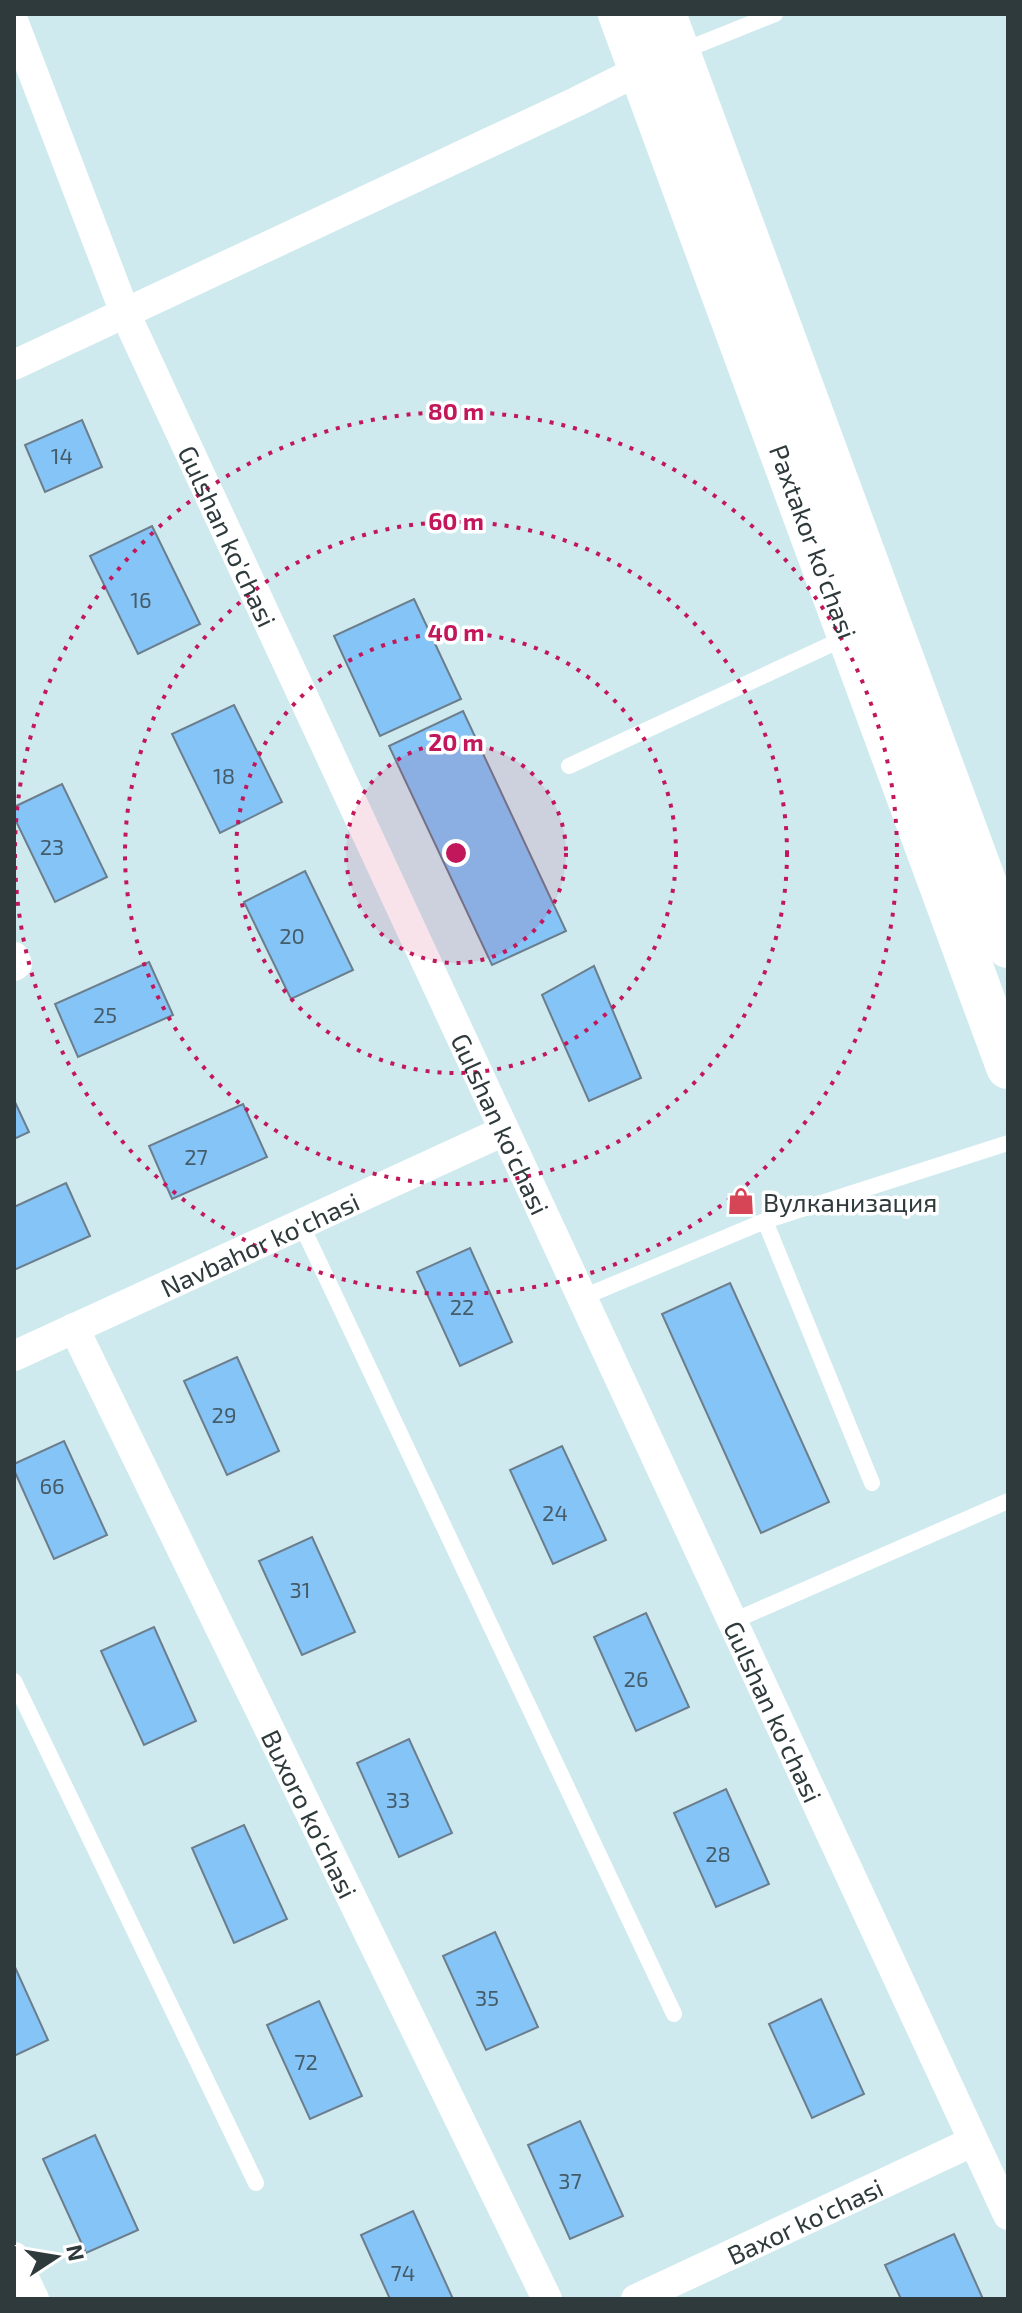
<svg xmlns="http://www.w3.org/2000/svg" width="1022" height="2313" font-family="'Exo 2',sans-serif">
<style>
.building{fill:#85c4f6;stroke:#6c7d8c;stroke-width:2}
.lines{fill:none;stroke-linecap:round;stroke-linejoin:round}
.service{stroke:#fff;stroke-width:16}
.minor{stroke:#fff;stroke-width:30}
.secondary{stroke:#fff;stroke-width:44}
.ring{fill:none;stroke:#c2185b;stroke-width:4;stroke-dasharray:4 8}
.labels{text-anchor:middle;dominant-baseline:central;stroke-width:7;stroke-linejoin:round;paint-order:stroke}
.number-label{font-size:22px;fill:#445c6a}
.street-label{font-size:26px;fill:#2f3a3c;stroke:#fff}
.poi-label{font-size:26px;fill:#2f3a3c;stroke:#fff;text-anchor:start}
.centre{fill:#c2185b;stroke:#fff;stroke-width:4}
.ring-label{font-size:24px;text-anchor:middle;font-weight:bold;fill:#c2185b;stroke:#fff;stroke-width:7;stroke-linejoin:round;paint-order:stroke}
</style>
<rect width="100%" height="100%" fill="#ceeaef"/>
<g class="building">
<polygon points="82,420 102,467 45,492 25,445"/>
<polygon points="152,526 200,624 138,654 90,556"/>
<polygon points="414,599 461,699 380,736 334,636"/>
<polygon points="234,705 282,802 220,833 172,734"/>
<polygon points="463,711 566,931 492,965 389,746"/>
<polygon points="62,784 107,877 55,902 14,817 14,807"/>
<polygon points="305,871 353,970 291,999 244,902"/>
<polygon points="149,962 173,1015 78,1057 55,1004"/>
<polygon points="594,966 641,1078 589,1101 542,995"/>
<polygon points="14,1100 29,1132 14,1139"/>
<polygon points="243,1104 267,1157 172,1199 149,1146"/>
<polygon points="66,1183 90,1236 14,1270 14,1207"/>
<polygon points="470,1248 512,1342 460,1366 417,1272"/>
<polygon points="730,1283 829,1502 761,1533 662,1314"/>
<polygon points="237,1357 279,1451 227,1475 184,1381"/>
<polygon points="64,1441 107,1535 54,1559 14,1470 14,1464"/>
<polygon points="562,1446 606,1540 553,1564 510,1470"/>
<polygon points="312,1537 355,1632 302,1655 259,1561"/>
<polygon points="646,1613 689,1707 636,1731 594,1637"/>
<polygon points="154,1627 196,1721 144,1745 101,1651"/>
<polygon points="409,1739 452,1833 399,1857 357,1763"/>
<polygon points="726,1789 769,1884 716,1907 674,1813"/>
<polygon points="244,1825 287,1919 234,1943 192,1848"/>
<polygon points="495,1932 538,2027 486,2050 443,1956"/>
<polygon points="14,1965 48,2040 14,2056"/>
<polygon points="821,1999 864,2094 812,2118 769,2024"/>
<polygon points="319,2001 362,2096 310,2119 267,2025"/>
<polygon points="580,2121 623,2216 570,2239 528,2145"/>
<polygon points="95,2135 138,2230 86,2253 43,2159"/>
<polygon points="413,2211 453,2299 390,2299 361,2235"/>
<polygon points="954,2234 983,2299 901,2299 885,2265"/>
</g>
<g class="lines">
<g class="service">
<polyline points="680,52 775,14"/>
<polyline points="569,766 849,636"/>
<polyline points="765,1221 872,1483"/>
<polyline points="301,1224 674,2014"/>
<polyline points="581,1298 765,1221 1008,1143"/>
<polyline points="731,1622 1008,1501"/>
<polyline points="14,1681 256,2183"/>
</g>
<g class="minor">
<path id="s1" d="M14 23 125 313 1008 2215"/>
<polyline points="14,365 576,102 658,61"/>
<polyline points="14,957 17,964 14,966"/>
<path id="s2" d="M74 1328 547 2299"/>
<path id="s3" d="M14 1356 504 1131"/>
<polyline points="14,2257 34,2299"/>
<path id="s4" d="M636 2299 972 2142"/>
</g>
<g class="secondary">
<path id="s5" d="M620 14 1008 1067"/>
<polyline points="664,14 1008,946"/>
</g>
</g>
<circle cx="456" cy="853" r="110" fill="#c2185b" fill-opacity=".12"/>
<g class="ring">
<circle cx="456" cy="853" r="110"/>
<circle cx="456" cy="853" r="220"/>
<circle cx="456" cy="853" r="331"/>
<circle cx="456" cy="853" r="441"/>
</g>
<defs>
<g id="shop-bare" transform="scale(2.16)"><path d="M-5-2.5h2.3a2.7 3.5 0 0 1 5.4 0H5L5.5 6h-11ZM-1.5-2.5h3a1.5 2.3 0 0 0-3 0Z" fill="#d54556" stroke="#fff" stroke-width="2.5" paint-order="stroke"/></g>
</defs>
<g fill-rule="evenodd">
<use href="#shop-bare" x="741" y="1201"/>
</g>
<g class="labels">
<g class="number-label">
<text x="62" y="455">14</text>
<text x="141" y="599">16</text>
<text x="224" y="775">18</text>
<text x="52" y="846">23</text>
<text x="292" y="935">20</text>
<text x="105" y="1014">25</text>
<text x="196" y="1156">27</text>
<text x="462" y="1306">22</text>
<text x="224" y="1414">29</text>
<text x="52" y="1485">66</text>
<text x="555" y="1512">24</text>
<text x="300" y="1589">31</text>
<text x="636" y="1678">26</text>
<text x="398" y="1799">33</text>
<text x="718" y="1853">28</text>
<text x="487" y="1997">35</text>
<text x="306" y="2061">72</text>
<text x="570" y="2180">37</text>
<text x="403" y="2272">74</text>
</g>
<g class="street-label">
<text stroke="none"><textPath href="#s1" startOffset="556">Gulshan ko'chasi</textPath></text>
<text stroke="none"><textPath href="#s5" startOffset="562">Paxtakor ko'chasi</textPath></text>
<text stroke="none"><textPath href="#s1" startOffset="1204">Gulshan ko'chasi</textPath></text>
<text stroke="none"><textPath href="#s3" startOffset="270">Navbahor ko'chasi</textPath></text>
<text stroke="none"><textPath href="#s1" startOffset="1852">Gulshan ko'chasi</textPath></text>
<text stroke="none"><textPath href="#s2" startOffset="540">Buxoro ko'chasi</textPath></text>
<text stroke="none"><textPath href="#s4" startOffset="186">Baxor ko'chasi</textPath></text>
</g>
<g class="poi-label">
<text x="763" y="1201">Вулканизация</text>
</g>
</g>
<circle cx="456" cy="853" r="12" class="centre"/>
<g class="ring-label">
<text x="456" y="420">80 m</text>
<text x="456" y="530">60 m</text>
<text x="456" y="641">40 m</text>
<text x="456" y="751">20 m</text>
</g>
<rect width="1022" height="2313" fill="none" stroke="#2f3a3c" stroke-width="32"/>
<g transform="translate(56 2257) rotate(78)" stroke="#ffffff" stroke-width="6" paint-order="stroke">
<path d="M0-6L14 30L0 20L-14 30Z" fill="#2f3a3c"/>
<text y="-12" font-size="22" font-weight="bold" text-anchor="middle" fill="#2f3a3c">N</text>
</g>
</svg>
